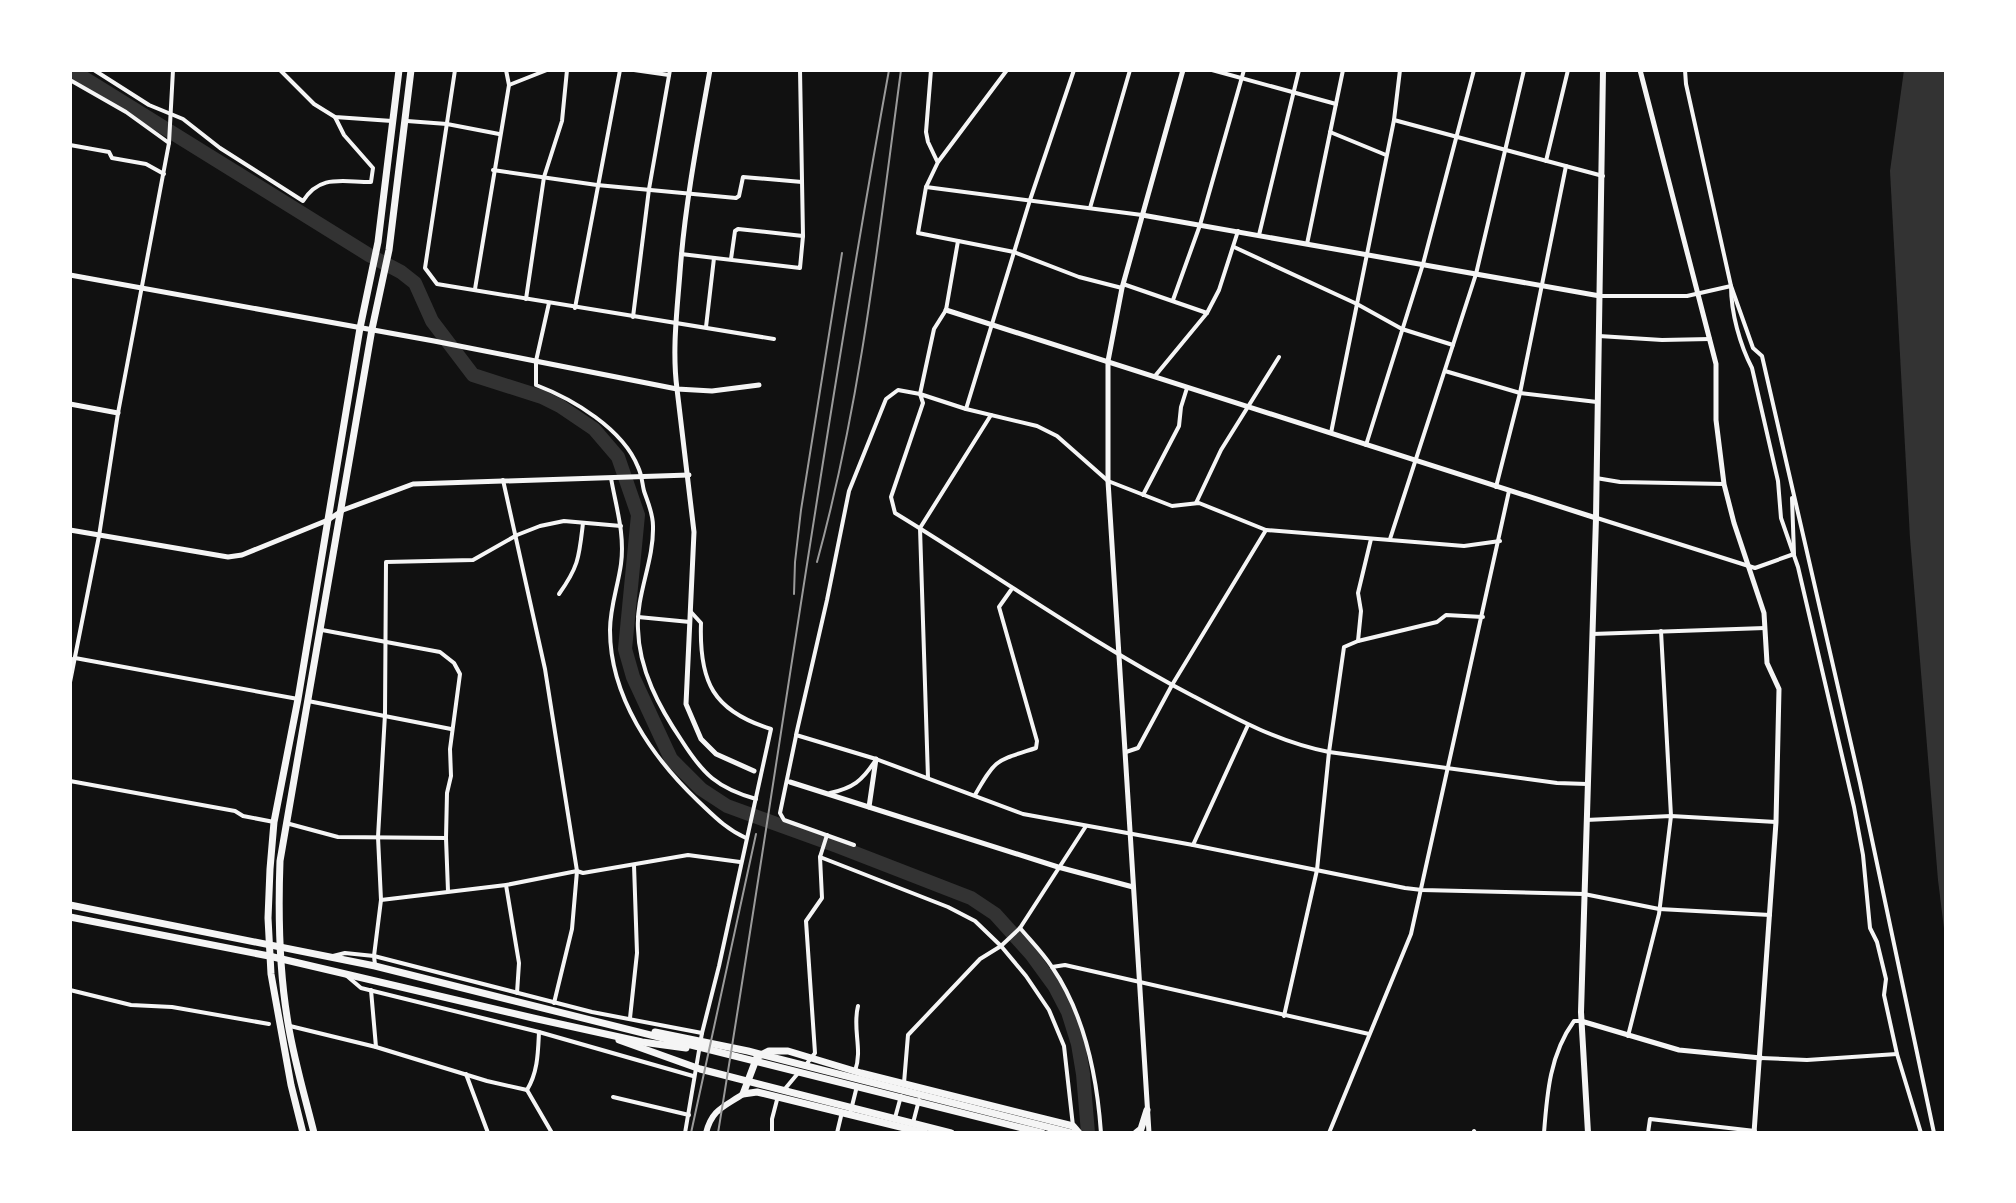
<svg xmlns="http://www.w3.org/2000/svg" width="2016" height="1203" font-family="'Noto Sans',sans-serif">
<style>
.water{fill:#333}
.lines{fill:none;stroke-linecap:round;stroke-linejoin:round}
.river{stroke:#333;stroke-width:14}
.minor{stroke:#f5f5f5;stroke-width:4}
.tertiary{stroke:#f5f5f5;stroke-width:5}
.secondary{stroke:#f5f5f5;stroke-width:6}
.primary{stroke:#f5f5f5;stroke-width:6}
.trunk{stroke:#f5f5f5;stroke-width:7}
.rail{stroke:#9a9a9a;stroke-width:2}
</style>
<rect width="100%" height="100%" fill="#111"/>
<polygon class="water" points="1904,70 1946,70 1946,945 1938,880 1910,538 1890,171"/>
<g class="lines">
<polyline class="river" points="71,70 369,255 401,272 415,283 432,321 473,375 542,397 560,406 594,429 618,457 638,515 625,649 633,677 671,759 701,789 727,806 837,846 971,898 995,914 1031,954 1055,987 1068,1012 1078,1044 1083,1074 1088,1133"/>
<g class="minor">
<path d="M94 70 149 105 183 119 220 148 303 201C320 174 342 182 371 182L373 168 344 135 335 117"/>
<polyline points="280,70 314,104 335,117 392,121"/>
<polyline points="455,70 425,268 437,284 774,339"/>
<polyline points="634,70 669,75"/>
<polyline points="931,70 926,132 928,142 937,161"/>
<polyline points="1007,70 938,162 926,187 918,233 1014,252 1079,277 1122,288"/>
<polyline points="1212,70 1336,104"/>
<path d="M1685 70 1686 84 1731 286C1731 313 1740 345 1752 368L1778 481 1781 518 1798 567 1854 807 1863 855 1870 928 1877 942 1886 979 1884 995 1897 1054 1921 1133"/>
<polyline points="70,80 126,112 169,143"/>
<polyline points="509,85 547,70"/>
<polyline points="1394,120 1603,176"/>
<polyline points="407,121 447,124 499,134"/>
<polyline points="1330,132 1386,155"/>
<polyline points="70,145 109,152 112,158 146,164 164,174"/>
<polyline points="1546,161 1568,70"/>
<polyline points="493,170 597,185 736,198 739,196 743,177 802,182"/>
<polyline points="926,187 1142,215"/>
<polyline points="1090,208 1130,70"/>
<polyline points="1259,235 1299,70"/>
<polyline points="958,241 946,310 934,329 920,394 898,390 886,399 849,491 827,600 796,735 876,759 1023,814 1193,845 1405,888 1422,890 1584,894 1659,909 1770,915"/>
<polyline points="1307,244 1343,70"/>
<polyline points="1234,247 1357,304 1402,329 1453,345"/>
<polyline points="681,254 800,268 803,236 800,70"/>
<polyline points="731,259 735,231 738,229 803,236"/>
<polyline points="1123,284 1207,313"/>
<polyline points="475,289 509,85 506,70"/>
<polyline points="1601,296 1687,296 1731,286 1753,348 1762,356 1860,783 1934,1133"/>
<polyline points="526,299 544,177 562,121 567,70"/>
<polyline points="1173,300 1200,225 1244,70"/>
<path d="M549 303 536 361V385C573 399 623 429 638 467 642 475 642 483 644 491 648 503 653 513 653 526 654 561 636 595 638 629 639 670 659 707 682 741 703 774 717 788 756 799"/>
<polyline points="575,308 620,70"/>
<polyline points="633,317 649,189 670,70"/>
<polyline points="706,327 714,258"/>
<polyline points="1599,336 1662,340 1710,339"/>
<polyline points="1445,371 1520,393 1597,402"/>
<polyline points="1155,376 1207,313 1219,290 1238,231"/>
<polyline points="966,409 1030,200 1074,70"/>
<polyline points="1331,433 1394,120 1400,70"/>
<polyline points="1366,445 1423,264 1474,70"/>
<path d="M611 478C616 507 625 534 621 564 618 586 610 607 610 630 610 697 652 757 698 801 714 816 726 829 746 838"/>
<polyline points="1596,478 1620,482 1724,484"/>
<polyline points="503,480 545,669 577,871 572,929 554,1003"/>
<polyline points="1496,487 1520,393 1566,166"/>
<polyline points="1143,495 1179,426 1181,407 1187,388"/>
<polyline points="1196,503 1221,450 1279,357"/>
<polyline points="1597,518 1755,568 1794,554 1792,498"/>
<polyline points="621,526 564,521 540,526 517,535 473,560 386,562 385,714 378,837 381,900 374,956 592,1012 702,1033"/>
<polyline points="1390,539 1476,274 1524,70"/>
<path d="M1500 541 1464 546 1266 530 1199 503 1172 506 1108 481 1057 436 1037 426 966 409 920 394 923 403 891 497 895 513C995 574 1090 642 1193 696 1238 720 1279 742 1329 752L1557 783 1587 784"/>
<path d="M559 594C579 566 579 557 583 523"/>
<polyline points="638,617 690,622"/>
<polyline points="322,630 440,652 454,663 460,674 450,749 451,776 447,793 446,838 448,891"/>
<polyline points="1592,634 1765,628"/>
<polyline points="1358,641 1361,611 1358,593 1371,539"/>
<polyline points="70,661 75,658 298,699"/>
<polyline points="70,682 99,536 118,413 169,143 173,70"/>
<polyline points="308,701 451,729"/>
<polyline points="796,736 780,813 784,820 854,845"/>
<polyline points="1126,752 1138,748 1172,685 1266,530"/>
<polyline points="928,778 920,528 991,415"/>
<polyline points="70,781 235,811 243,816 274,822"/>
<path d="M830 793C853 788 862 781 875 761"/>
<path d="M975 795C996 758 996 761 1036 748L1037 741 999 607 1011 590"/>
<polyline points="1586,820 1671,816 1776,822"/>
<polyline points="286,823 338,837 446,838"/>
<polyline points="1193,845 1248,725"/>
<polyline points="820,857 948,907 975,921 1001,946 1026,976 1049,1010 1064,1046 1073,1126"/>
<polyline points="506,885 519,963 517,993"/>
<polyline points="381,900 506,885 577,871 583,873 688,855 740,862"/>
<path d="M1020 928C1031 941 1043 953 1052 967 1085 1015 1097 1076 1101 1133"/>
<polyline points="333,956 345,953 374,956 375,965"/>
<polyline points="1052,967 1065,965 1369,1034"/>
<polyline points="347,976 361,988 539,1032 693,1076"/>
<polyline points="70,990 131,1005 172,1007 269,1024"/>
<polyline points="371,990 376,1047"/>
<polyline points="1284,1016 1317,870 1329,752 1344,647 1358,641 1437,622 1446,615 1483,617"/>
<polyline points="630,1018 637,953 634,865"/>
<polyline points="290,1026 376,1047 487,1081 527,1090"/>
<polyline points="1628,1036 1659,914 1671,816 1661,631"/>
<polyline points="1761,1058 1807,1060 1897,1054"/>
<polyline points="805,1066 815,1053 806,921 822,898 820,857 827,835"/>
<path d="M855 1071C863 1049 852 1029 858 1006"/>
<polyline points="466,1074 488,1133"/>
<polyline points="904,1083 908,1035 980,959 1001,946 1020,928 1086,826"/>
<path d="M527 1090C538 1072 538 1052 539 1032"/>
<polyline points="527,1090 552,1133"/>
<polyline points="784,1090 799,1072"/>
<polyline points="613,1097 689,1115"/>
<polyline points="850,1114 857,1086"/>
<polyline points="895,1118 901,1096"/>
<polyline points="913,1123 919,1100"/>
<polyline points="1474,1131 1475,1133"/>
<path d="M685 1133 702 1033 719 966 771 729C713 711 699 682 701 623L691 612"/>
<polyline points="772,1133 772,1119 778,1096"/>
<polyline points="837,1133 842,1112"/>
<polyline points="1329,1133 1411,934 1509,491"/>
<path d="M1544 1133C1547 1093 1550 1054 1574 1021H1581"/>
<polyline points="1648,1133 1650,1119 1755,1131"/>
</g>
<g class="tertiary">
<path d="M710 70C698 137 685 204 680 272 677 312 672 350 677 389L712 391 759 385"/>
<polyline points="1640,70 1716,364 1716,420 1724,484 1734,523 1764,613 1767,663 1779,689 1776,822 1754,1133"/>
<polyline points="1142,215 1600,296"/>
<polyline points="70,275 434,341 677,389 694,532 686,704 701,739 716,754 754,771"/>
<polyline points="946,310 1596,518"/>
<polyline points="70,404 118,413"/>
<polyline points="70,530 228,557 242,555 328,520 343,510 413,484 689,475"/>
<polyline points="790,782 1058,867 1133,887"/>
<polyline points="869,807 876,759"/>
<polyline points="1581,1021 1679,1050 1761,1058"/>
<polyline points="1149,1133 1108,481 1108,361 1122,288 1183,70"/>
</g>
<polyline class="secondary" points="1588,1133 1581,1012 1596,518 1603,70"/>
<path class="primary" d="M706 1133C712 1109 724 1107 743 1094"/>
<g class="trunk">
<polyline points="70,905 375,966 1042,1133"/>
<polyline points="70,917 269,956 533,1018 642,1042 686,1048"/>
<polyline points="655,1032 748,1051 1071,1133"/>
<polyline points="619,1040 700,1069 951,1133"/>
<polyline points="303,1133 291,1085 271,974 268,918 270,869 274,822 298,699 360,328 378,242 399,70"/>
<path d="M314 1133C305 1097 294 1060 288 1023 279 970 278 915 280 861L372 329 389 250 411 70"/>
<polyline points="925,1133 757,1092 743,1094 757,1057 769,1051 788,1051 861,1073 1073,1126 1079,1133"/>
<polyline points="1136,1133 1141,1129 1147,1110"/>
</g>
<g class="rail">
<path d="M817 562C861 402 879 235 901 70"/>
<polyline points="794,594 795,562 801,510 842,253"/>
<polyline points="691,1133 756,834"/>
<path d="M718 1133C776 779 825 423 889 70"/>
</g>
</g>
<rect width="2016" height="1203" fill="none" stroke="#ffffff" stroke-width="144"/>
</svg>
